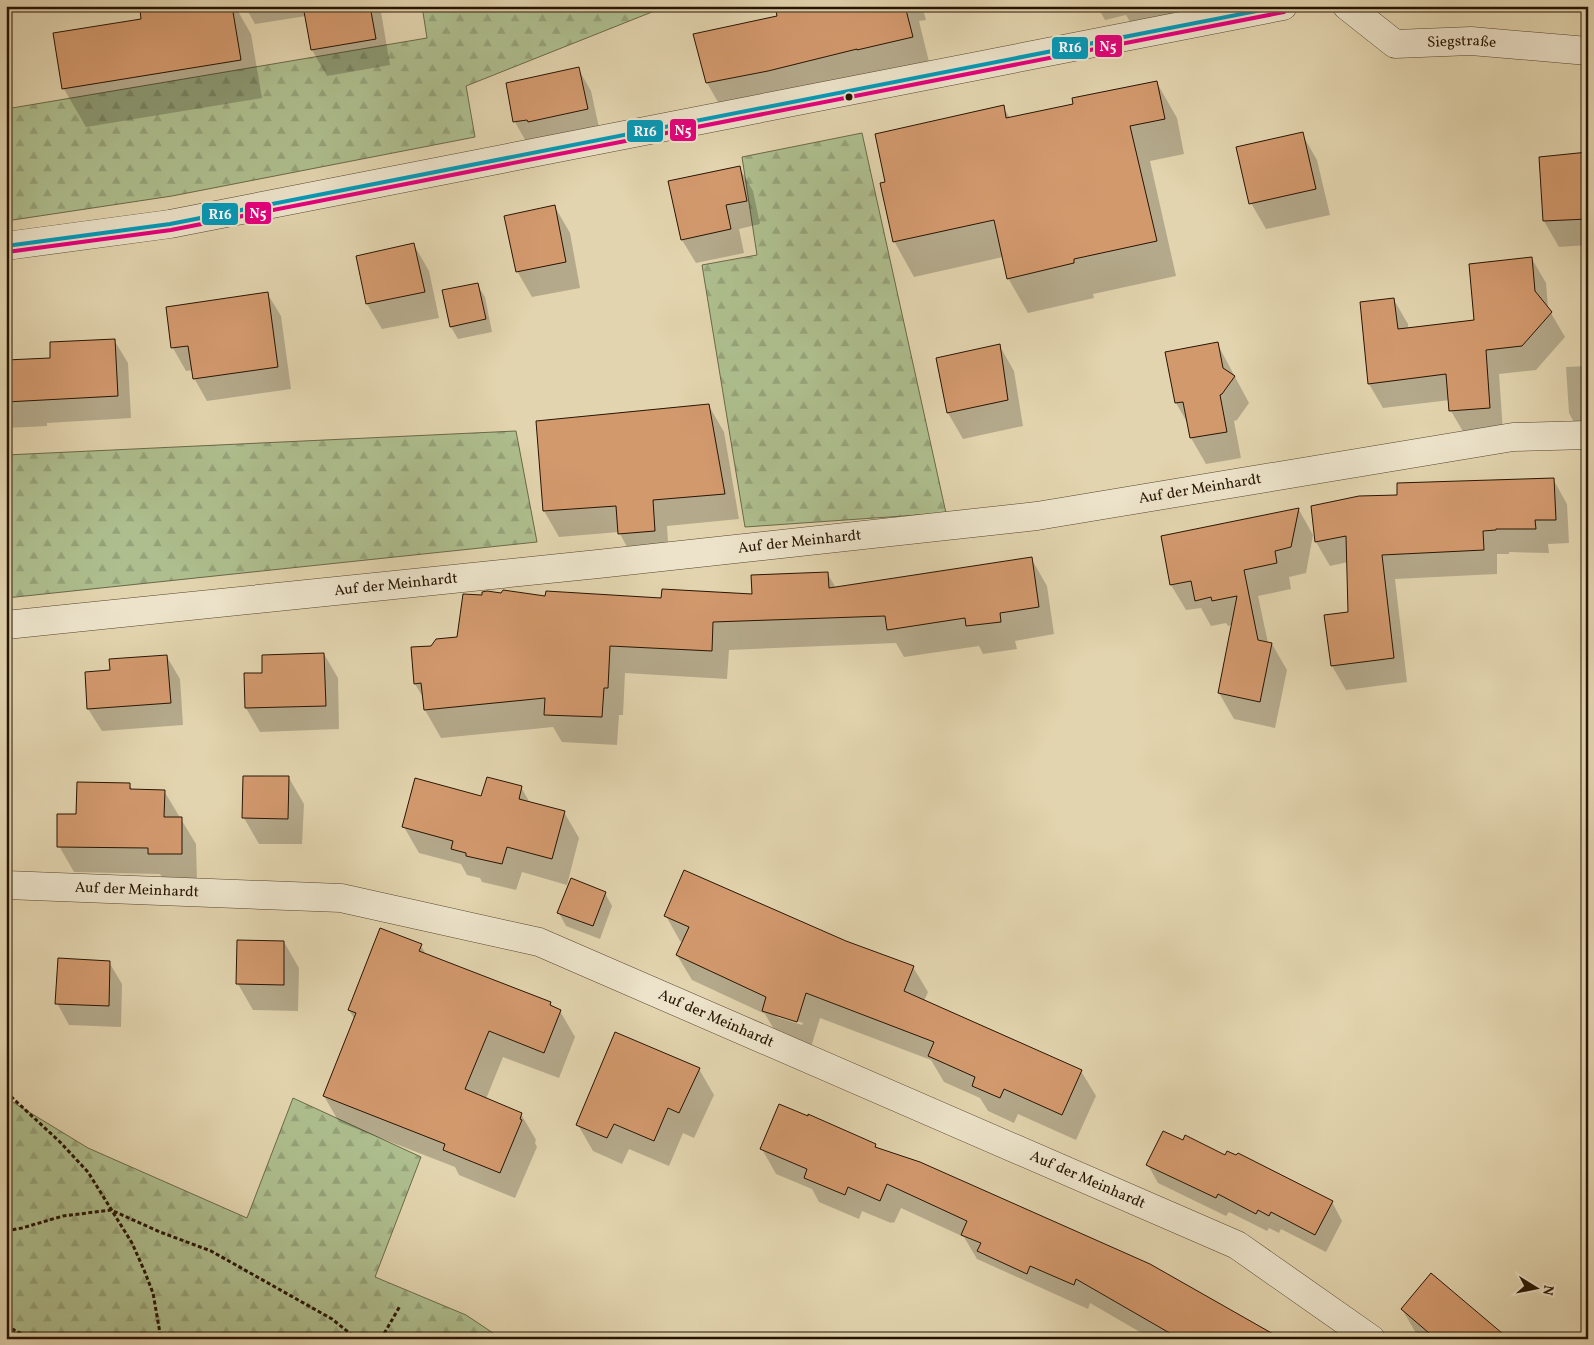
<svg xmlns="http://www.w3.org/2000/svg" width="1594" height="1345" font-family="Vollkorn,serif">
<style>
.forest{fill:url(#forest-firs);stroke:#6a6948}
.shadow{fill:#0003;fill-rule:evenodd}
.building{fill:#d2996d;stroke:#271402}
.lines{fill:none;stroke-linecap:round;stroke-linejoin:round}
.minor-casing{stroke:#56442d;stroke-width:29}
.tertiary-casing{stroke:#56442d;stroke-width:29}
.path{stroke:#271402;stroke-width:3;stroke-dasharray:4 2.5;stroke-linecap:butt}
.minor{stroke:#ece3ca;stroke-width:28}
.tertiary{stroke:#ece3ca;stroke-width:28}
.bus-1-casing{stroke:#ece3ca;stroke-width:8}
.bus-2-casing{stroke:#ece3ca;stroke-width:8}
.bus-1{stroke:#049aba;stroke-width:4}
.bus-2{stroke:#e5007d;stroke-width:4}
.bus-dot{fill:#271402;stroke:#ece3ca;stroke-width:2}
.labels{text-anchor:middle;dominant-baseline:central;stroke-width:5;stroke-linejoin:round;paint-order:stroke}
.street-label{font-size:15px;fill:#271402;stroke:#ece3ca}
.line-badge{stroke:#ece3ca;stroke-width:2}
.badge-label{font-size:14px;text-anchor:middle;font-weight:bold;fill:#fff}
</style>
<defs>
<pattern id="forest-firs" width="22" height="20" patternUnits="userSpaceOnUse" patternTransform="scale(1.25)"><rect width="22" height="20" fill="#aebe8e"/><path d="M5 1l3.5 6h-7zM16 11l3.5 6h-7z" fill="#96a279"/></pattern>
</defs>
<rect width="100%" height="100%" fill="#e2d4ae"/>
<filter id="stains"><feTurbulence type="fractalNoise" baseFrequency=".004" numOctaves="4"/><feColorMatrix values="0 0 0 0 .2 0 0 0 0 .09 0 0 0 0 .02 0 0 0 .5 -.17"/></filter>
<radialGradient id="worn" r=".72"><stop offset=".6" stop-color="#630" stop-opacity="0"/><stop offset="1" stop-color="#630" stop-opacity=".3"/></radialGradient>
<g class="forest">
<polygon points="422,6 667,6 466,86 475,137 172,196 6,221 6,109 427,38"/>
<polygon points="862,133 946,513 745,527 702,265 757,255 742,157"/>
<polygon points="516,431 537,542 6,598 6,455"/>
<polygon points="6,1098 88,1148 247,1218 293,1098 421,1157 375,1277 466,1315 502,1339 6,1339"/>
</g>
<g class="shadow">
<polygon points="168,6 235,6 251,34 262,98 86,127 64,89 55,34 143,20"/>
<polygon points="245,6 380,6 390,65 327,76 312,50 306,16 255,24"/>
<polygon points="780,6 922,6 926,20 919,21 931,70 726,116 707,83 695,35 779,17"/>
<polygon points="1097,6 1196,6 1181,9 1182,15 1132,25 1126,15 1105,20"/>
<polygon points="578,68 591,91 600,132 528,145 515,122 507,84"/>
<polygon points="1157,83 1177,118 1184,154 1150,161 1176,276 1093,294 1094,298 1028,313 1008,278 1003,257 914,277 894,241 887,183 1003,107 1010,118 1074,105"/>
<polygon points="1302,134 1317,160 1330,215 1266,229 1251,203"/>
<polygon points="1588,154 1588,245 1559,247 1544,221"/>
<polygon points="739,167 753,191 760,224 739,229 744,253 696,263 682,240 670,182"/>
<polygon points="555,207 570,233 580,288 532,297 517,271"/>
<polygon points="414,245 429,271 439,318 382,329 367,304"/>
<polygon points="1532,259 1546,283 1548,308 1565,337 1536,370 1499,374 1503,432 1465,435 1451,411 1450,400 1383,408 1369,384 1394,300 1408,324 1408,329 1476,321"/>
<polygon points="477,284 485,297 492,332 458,339 451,327"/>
<polygon points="267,293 281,316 291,389 207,401 194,378 193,370 186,371 173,348"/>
<polygon points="114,340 128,363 131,418 47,423 47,426 6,428 6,361 52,359"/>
<polygon points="1217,343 1249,403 1237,420 1234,421 1241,458 1206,464 1191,438 1188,424 1176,403"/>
<polygon points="999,345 1014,371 1023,426 963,439 948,413"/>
<polygon points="1588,366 1588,425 1576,426 1569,413 1566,367"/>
<polygon points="709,406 724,432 739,519 667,526 669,557 634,560 619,532 559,537 544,511 537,422"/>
<polygon points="1553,479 1567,504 1569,543 1548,544 1549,553 1509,552 1509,554 1497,554 1497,574 1395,579 1407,682 1346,690 1332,666 1326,616 1349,613 1348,562 1330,566 1316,542 1312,507"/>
<polygon points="1299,510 1313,535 1306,573 1289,577 1291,589 1258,596 1268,643 1272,644 1287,670 1275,728 1234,719 1219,693 1232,625 1228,626 1226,623 1211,626 1201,608 1186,610 1171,585"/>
<polygon points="1031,558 1047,586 1054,634 1015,641 1017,649 983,654 979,646 904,657 896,643 729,650 727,679 625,673 623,715 619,715 617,745 562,742 553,727 441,738 425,710 424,699 415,684 432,647 458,638 547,597 662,599 753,595 827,573 836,588"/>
<polygon points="324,654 338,678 339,729 260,732 246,708 245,675 264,674"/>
<polygon points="167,657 180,679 183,725 102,731 88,709 111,671"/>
<polygon points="289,778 304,804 302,844 259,844 244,818"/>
<polygon points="129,784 133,791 164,791 196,844 197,880 164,880 160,874 74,872 59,846 78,816"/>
<polygon points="521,787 530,803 564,812 579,838 567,885 522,872 516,890 482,882 480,878 467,875 461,864 419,853 404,827 482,797"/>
<polygon points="605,893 612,906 600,939 566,926 559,913"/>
<path d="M666 916 846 942 913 967 928 992 924 1001 1081 1071 1096 1096 1076 1140 1018 1114 1014 1123 988 1111 980 1098 944 1082 931 1060 820 1018 811 1047 778 1036 765 1014 692 980 677 955 683 942 680 941ZM777 1014 803 1023 802 1025 777 1017Z"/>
<polygon points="284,942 299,968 298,1011 253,1010 238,984"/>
<polygon points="421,946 427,956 550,1003 553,1008 560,1011 575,1037 559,1078 503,1057 486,1099 521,1114 536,1140 535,1143 537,1147 515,1198 459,1175 455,1167 339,1122 324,1096 355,1020 349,1010"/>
<polygon points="109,962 122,984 121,1027 69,1025 57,1003"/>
<polygon points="699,1069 714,1095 694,1138 683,1133 669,1166 629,1149 622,1164 593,1151 578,1125"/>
<polygon points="875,1145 878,1149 1272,1339 1152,1339 1090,1303 1088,1309 977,1259 964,1237 901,1208 894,1223 892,1222 891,1223 862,1211 859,1219 819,1202 812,1189 776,1174 762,1149"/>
<polygon points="1226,1156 1237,1157 1332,1202 1342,1221 1326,1252 1281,1229 1279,1233 1269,1228 1267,1231 1229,1212 1226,1216 1158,1183 1148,1165"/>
<polygon points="1402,1309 1502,1339 1421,1339 1417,1335"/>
</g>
<g class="building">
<polygon points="160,6 232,6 241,60 62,89 53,33 141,19 140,10"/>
<polygon points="303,6 370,6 376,39 311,50"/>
<polygon points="775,6 905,6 913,37 857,50 857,49 768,71 706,83 693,34 777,16"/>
<polygon points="579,67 588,109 528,122 527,120 513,122 506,83"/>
<polygon points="1157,81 1165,119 1130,126 1157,241 1074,259 1074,263 1007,279 994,220 893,242 880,183 885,182 875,134 1004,105 1006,118 1073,104 1072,98"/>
<polygon points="1303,132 1316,189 1249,204 1236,147"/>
<polygon points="1588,152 1588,219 1543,221 1539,157"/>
<polygon points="740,166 747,201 726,205 731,229 681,240 668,181"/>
<polygon points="555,205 566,262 516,272 504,216"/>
<polygon points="414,243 425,292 366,304 356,256"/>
<polygon points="1532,257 1535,291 1552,312 1522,346 1486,350 1490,408 1449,411 1446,374 1368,384 1360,302 1394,298 1398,329 1474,320 1469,264"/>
<polygon points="478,283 486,319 450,327 442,290"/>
<polygon points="268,292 278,367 193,379 188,346 171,348 166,307"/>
<polygon points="115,339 118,396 6,402 6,360 50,358 50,342"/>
<polygon points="1218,342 1223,368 1235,376 1222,394 1220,395 1227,432 1190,438 1183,402 1175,403 1165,352"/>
<polygon points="1000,344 1008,400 947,413 936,358"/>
<polygon points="709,404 725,494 653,500 655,531 618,534 616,506 543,511 536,421"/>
<polygon points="1554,478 1556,520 1535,520 1536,529 1496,529 1496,530 1483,531 1484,550 1382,555 1394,658 1331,666 1324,615 1348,612 1346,536 1315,542 1311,506 1359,496 1397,495 1397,483"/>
<polygon points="1299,508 1291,547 1275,551 1277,563 1244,570 1258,640 1272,643 1260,702 1218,693 1237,596 1212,601 1211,597 1195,601 1191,581 1170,585 1161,536"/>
<polygon points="1032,557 1039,607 1000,613 1001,622 966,626 965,618 887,630 885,616 713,622 712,651 610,646 608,688 604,688 602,717 544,715 545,698 424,710 421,683 414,684 411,647 431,646 436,639 457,637 463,594 482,595 482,592 487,591 501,593 503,590 545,596 546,591 661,598 662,589 752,594 751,575 828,572 829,588"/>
<polygon points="324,653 326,706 245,708 244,673 262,673 262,655"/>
<polygon points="167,655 171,703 87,709 85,672 110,670 109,659"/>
<polygon points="243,776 289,776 288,819 242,818"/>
<polygon points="487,777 522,786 519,799 565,811 552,859 507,847 502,864 466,856 466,853 451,849 453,841 402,827 415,778 481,796"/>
<polygon points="77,782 130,783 130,789 165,790 164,817 182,817 182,854 148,854 148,848 57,847 57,814 76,814"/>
<polygon points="684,870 846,941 914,966 904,991 1082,1070 1062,1115 1004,1089 1000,1098 972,1086 975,1077 928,1056 934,1042 806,993 797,1022 762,1011 766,997 676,955 689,927 664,916"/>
<polygon points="571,878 606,892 593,926 557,913"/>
<polygon points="380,928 422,944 419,951 551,1002 550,1005 561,1010 544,1053 489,1031 465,1089 522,1113 520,1119 522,1120 500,1173 443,1150 445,1144 323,1096 356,1013 348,1010"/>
<polygon points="237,940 284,941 284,985 236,984"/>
<polygon points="58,958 110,961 109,1006 55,1004"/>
<polygon points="615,1032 700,1068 679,1113 668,1108 654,1141 614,1124 607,1138 576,1125"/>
<polygon points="779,1104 808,1116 808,1114 876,1144 875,1147 920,1162 1150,1264 1282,1339 1180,1339 1076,1279 1074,1285 1030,1266 1027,1274 977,1251 981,1243 961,1235 967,1221 887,1184 880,1201 848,1187 845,1195 804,1178 807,1169 760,1149"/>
<polygon points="1163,1131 1183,1140 1185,1135 1225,1155 1227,1151 1236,1155 1238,1153 1333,1201 1315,1235 1271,1212 1269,1216 1258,1210 1256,1214 1218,1194 1216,1198 1146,1165"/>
<polygon points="1431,1273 1509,1339 1436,1339 1401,1309"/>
</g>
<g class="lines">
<g class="minor-casing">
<g id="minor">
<path id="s1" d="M1347 6 1395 44 1471 41 1588 51"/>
<path id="s2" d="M6 625 598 564 1037 516 1513 437 1588 435"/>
<path id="s3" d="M6 885 341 898 539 942 1237 1245 1371 1339"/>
</g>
</g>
<g class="tertiary-casing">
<polyline id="tertiary" points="6,246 170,224 1283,6"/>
</g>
<g class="path">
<polyline points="6,1092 60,1142 88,1172 132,1243 144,1270 153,1293 161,1339"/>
<polyline points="6,1231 22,1228 63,1216 111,1210 160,1232 211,1251 332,1319 357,1339"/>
<polyline points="6,1326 32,1339"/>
<polyline points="381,1339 400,1306"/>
</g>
<use href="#minor" class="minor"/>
<use href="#tertiary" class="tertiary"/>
<g class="bus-1-casing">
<polyline id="bus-1" points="6,246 170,224 1282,6"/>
</g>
<g class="bus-2-casing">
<polyline id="bus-2" points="7,252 171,230 1284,12"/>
</g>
<use href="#bus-1" class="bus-1"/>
<use href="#bus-2" class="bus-2"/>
</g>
<circle class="bus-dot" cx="849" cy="97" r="4.5"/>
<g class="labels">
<g class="street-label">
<text stroke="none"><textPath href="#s1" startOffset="128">Siegstraße</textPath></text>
<text stroke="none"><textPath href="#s2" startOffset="1202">Auf der Meinhardt</textPath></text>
<text stroke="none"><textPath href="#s2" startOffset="798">Auf der Meinhardt</textPath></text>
<text stroke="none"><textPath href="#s2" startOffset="392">Auf der Meinhardt</textPath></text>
<text stroke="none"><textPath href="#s3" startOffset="131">Auf der Meinhardt</textPath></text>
<text stroke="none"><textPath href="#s3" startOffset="731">Auf der Meinhardt</textPath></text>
<text stroke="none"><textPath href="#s3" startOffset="1136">Auf der Meinhardt</textPath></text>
</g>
</g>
<g class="line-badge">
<rect x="1094" y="34" width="29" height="24" rx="5" fill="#e5007d"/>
<rect x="1051" y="36" width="38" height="24" rx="5" fill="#049aba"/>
<rect x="669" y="118" width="28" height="24" rx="5" fill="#e5007d"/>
<rect x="626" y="119" width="38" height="24" rx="5" fill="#049aba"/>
<rect x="244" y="201" width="28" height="24" rx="5" fill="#e5007d"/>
<rect x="201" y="202" width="38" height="24" rx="5" fill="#049aba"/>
</g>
<g class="badge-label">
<text x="1108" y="51">N5</text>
<text x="1070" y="52">R16</text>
<text x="683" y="135">N5</text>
<text x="645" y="136">R16</text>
<text x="258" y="218">N5</text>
<text x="220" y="219">R16</text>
</g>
<rect width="1594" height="1345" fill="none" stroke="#e2d4ae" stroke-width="25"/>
<rect x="8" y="8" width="1579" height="1330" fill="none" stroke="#271402" stroke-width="2.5"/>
<rect x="12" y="12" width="1569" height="1320" fill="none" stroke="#271402"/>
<g transform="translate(1536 1288) rotate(100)" stroke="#ece3ca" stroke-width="4" paint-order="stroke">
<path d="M0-4L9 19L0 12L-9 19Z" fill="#271402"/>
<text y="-8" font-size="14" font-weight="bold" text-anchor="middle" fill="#271402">N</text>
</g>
<rect width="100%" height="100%" filter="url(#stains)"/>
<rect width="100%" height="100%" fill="url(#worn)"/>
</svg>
